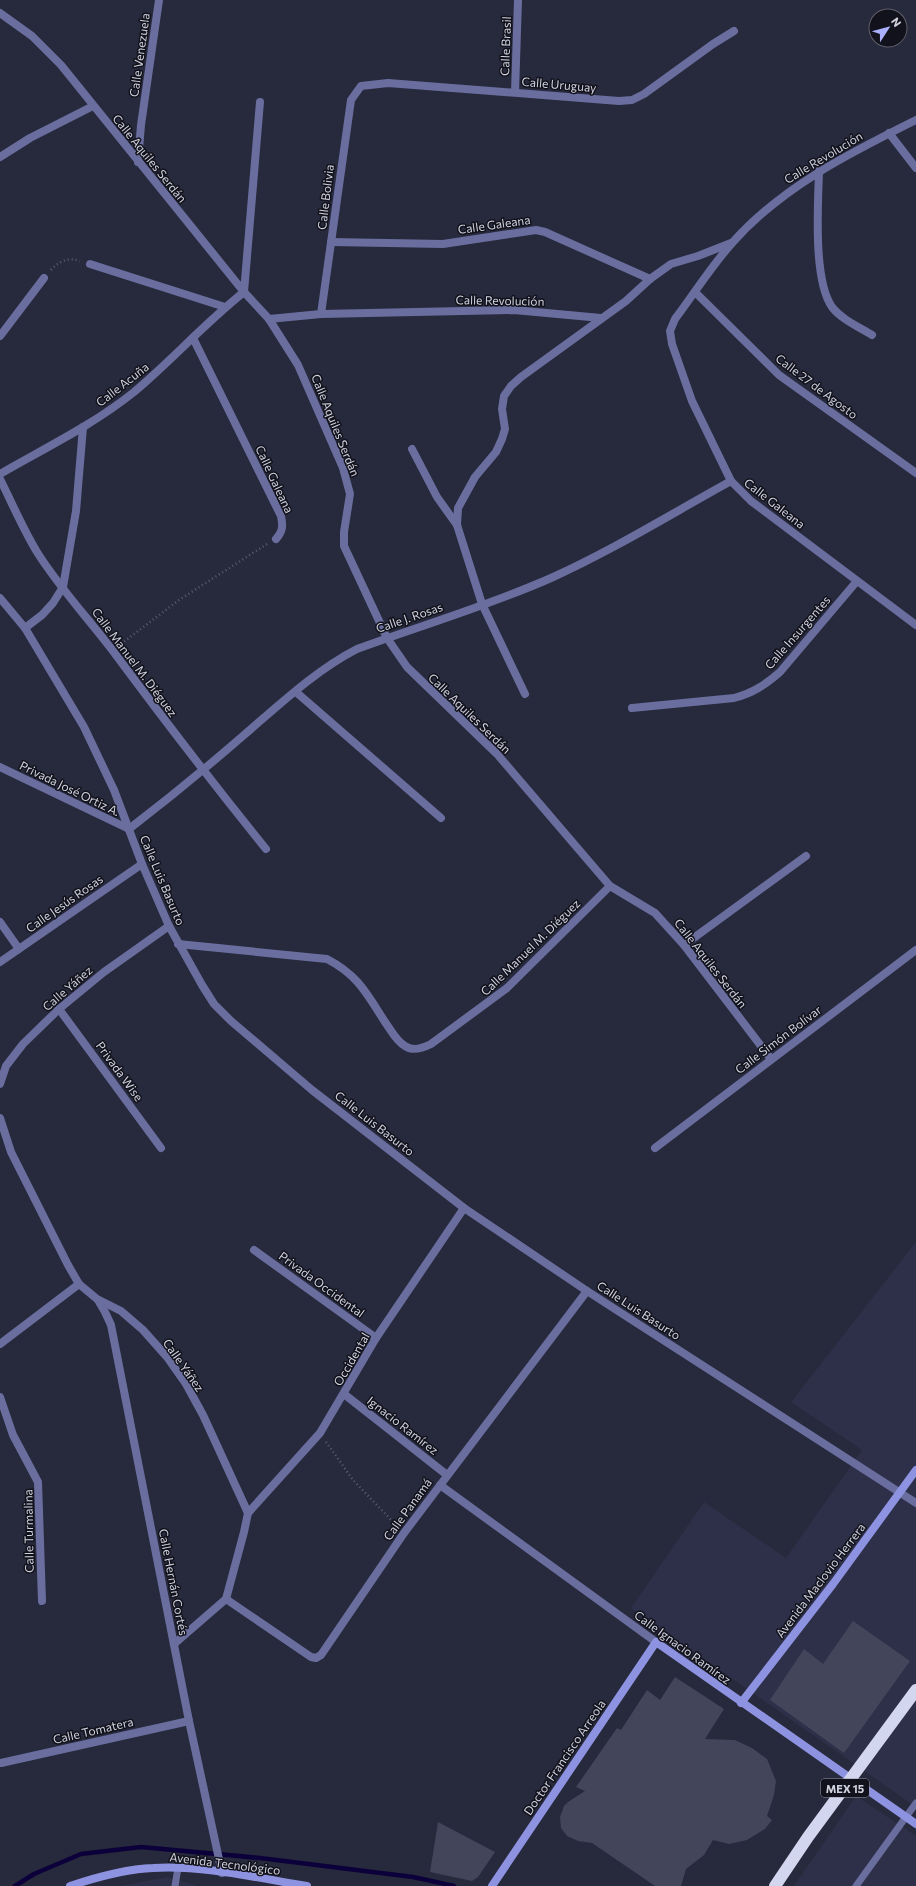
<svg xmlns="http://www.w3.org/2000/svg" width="916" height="1886" font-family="Commissioner,sans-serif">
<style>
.built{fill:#2e304a}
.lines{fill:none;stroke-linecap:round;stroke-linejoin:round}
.stream{stroke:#0c003b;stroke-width:4.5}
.building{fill:#43455a}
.path{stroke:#5c5d6f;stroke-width:2.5;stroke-dasharray:1 3;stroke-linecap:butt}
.lane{stroke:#6a6e9e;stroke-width:7}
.street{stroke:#6a6e9e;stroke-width:8}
.secondary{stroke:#8e93e1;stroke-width:8}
.highway{stroke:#d2d6ee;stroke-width:12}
.labels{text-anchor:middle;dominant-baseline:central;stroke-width:3;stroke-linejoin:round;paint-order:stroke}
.shield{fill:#11121b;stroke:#9798a4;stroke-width:1}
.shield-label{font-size:11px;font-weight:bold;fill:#d1d2df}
.street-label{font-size:12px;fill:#d1d2df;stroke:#11121b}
</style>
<rect width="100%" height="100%" fill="#27293c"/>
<g class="built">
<polygon points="916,1242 916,1807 631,1608 704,1502 786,1558 862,1450 791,1402"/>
<polygon points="856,1796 916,1836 916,1886 794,1886"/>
<polygon points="167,1877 198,1886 120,1886"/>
</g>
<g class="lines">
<polyline class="stream" points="15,1886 34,1874 81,1854 141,1847 260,1858 413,1877 454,1886"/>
</g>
<g class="building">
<polygon points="853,1621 910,1661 844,1753 770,1700 804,1649 823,1664"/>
<polygon points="675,1677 724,1709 705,1739 735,1740 752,1748 767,1759 776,1781 774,1795 767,1816 772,1820 765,1829 747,1840 729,1844 713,1840 704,1855 686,1869 681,1886 655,1886 592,1843 578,1841 567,1836 561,1828 560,1817 564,1806 568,1802 585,1791 576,1787 617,1728 621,1730 647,1690 660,1700"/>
<polygon points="438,1822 495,1852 478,1877 472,1881 430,1872"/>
</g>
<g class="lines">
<g class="path">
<path d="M51 270C59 261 68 257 80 261"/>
<polyline points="121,644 179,600 267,544"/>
<polyline points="326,1442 353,1480 396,1525"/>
</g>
<g class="lane">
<polyline points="175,1886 178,1868"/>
<polyline points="856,1886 916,1803"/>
</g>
<g class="street">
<polyline points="0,13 32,36 61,65 244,292 269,319 298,365 343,468 350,494 344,532 344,546 387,638 407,667 497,754 610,886 655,913 684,945 771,1059"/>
<polyline points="515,92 518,0"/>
<path d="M916 120C850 153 783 186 733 242 712 265 694 294 675 319L670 331 672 344 692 401 731 481 751 501 916 625"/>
<polyline points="889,133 916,168"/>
<polyline points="0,157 30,138 93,106"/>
<polyline points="138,162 141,125 159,0"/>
<path d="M819 171C818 204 813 280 832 307 841 319 859 327 872 335"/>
<polyline points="331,242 443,244 536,230 545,232 650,279"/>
<polyline points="90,264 225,307"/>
<polyline points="695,292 779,375 916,473"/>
<polyline points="321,314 351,100 361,86 388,83 619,101 632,100 644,94 713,44 734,31"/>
<polyline points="269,319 321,314 514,310 601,318"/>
<polyline points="0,336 44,278"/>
<path d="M193 338 281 516C283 526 283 531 276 539"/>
<polyline points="412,449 437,497 457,525"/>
<path d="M0 474C45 448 93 425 134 392 172 360 205 323 244 292L260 102"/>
<path d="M0 479C12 503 23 529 37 552 60 589 90 620 116 655 165 721 215 786 266 849"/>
<polyline points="0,598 25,628 84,727 114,790 142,864 169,926 202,985 214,1004 231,1021 312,1090 464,1208 587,1291 916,1503"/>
<polyline points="25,628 42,615 53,603 63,587 76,511 83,427"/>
<polyline points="296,692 441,818"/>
<polyline points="525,694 482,604 457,525 458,508 475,477 496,452 502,439 505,429 502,409 504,396 511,386 521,377 626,301 650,279 671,264 698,256 731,243"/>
<path d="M632 708 734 698C753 693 765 685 780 672L857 581"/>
<path d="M0 767 129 829C168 799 206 768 244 735 279 705 316 670 357 649 422 625 488 606 551 578 613 550 671 514 731 481"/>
<polyline points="0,922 19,949"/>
<path d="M178 944 327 959C358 975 367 994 385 1022 391 1030 396 1041 405 1046 413 1052 423 1048 431 1044L507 988 610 886"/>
<polyline points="684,945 806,856"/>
<polyline points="0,962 142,864"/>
<polyline points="59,1009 161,1148"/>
<polyline points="0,1084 6,1066 23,1044 59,1009 104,972 169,926"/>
<polyline points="0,1118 11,1152 68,1265 79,1284 97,1299 121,1311 143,1330 167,1357 186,1384 203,1415 248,1513 244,1532 226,1599 174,1644"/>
<polyline points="655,1148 916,950"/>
<polyline points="254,1250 376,1338"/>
<polyline points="98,1300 105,1312 111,1325 189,1721 222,1873"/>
<polyline points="0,1344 79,1284"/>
<polyline points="344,1394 447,1475"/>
<polyline points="0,1397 13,1435 38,1482 42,1601"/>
<polyline points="440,1485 656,1642"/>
<polyline points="248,1513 320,1433 376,1338 464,1208"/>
<polyline points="226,1599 311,1657 316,1658 321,1655 404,1533 587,1291"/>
<polyline points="1,1763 189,1721"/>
</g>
<g class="secondary">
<polyline points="741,1703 833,1584 916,1470"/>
<path d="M70 1886C97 1877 125 1869 153 1868 204 1865 257 1878 307 1886"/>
<polyline points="492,1886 656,1642 916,1824"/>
</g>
<polyline class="highway" points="775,1886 808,1837 916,1690"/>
</g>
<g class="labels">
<rect class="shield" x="821" y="1779" width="48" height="18" rx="3"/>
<g class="shield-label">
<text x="845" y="1788">MEX 15</text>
</g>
<g class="street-label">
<text transform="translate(505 46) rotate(-88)">Calle Brasil</text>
<text transform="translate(139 55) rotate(-82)">Calle Venezuela</text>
<text transform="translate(559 84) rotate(5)">Calle Uruguay</text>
<text transform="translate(823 157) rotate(-31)">Calle Revolución</text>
<text transform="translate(150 158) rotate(51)">Calle Aquiles Serdán</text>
<text transform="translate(325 197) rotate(-83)">Calle Bolivia</text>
<text transform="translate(494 224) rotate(-8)">Calle Galeana</text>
<text transform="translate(500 300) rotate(1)">Calle Revolución</text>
<text transform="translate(122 384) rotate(-38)">Calle Acuña</text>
<text transform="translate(817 386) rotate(37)">Calle 27 de Agosto</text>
<text transform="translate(336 425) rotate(68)">Calle Aquiles Serdán</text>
<text transform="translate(275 479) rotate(65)">Calle Galeana</text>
<text transform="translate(775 503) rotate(38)">Calle Galeana</text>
<text transform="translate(409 617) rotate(-19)">Calle J. Rosas</text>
<text transform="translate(797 632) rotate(-49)">Calle Insurgentes</text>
<text transform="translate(135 662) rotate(53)">Calle Manuel M. Diéguez</text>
<text transform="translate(470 713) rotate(44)">Calle Aquiles Serdán</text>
<text transform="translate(70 788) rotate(26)">Privada José Ortiz A.</text>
<text transform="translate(163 880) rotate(67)">Calle Luis Basurto</text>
<text transform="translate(64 903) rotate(-35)">Calle Jesús Rosas</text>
<text transform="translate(530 947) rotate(-44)">Calle Manuel M. Diéguez</text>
<text transform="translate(711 963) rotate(52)">Calle Aquiles Serdán</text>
<text transform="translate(67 988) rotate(-41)">Calle Yáñez</text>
<text transform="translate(778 1039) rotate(-37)">Calle Simón Bolívar</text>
<text transform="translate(120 1071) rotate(54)">Privada Wise</text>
<text transform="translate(375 1123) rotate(38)">Calle Luis Basurto</text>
<text transform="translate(322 1284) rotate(36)">Privada Occidental</text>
<text transform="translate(639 1310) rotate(33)">Calle Luis Basurto</text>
<text transform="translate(351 1359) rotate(-60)">Occidental</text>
<text transform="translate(184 1365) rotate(55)">Calle Yáñez</text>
<text transform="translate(403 1425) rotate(38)">Ignacio Ramírez</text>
<text transform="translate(407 1509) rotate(-54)">Calle Panamá</text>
<text transform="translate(28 1531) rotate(-91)">Calle Turmalina</text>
<text transform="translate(820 1580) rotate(-53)">Avenida Maclovio Herrera</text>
<text transform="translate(174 1582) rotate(79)">Calle Hernán Cortés</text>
<text transform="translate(683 1647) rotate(36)">Calle Ignacio Ramírez</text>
<text transform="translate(93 1730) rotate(-13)">Calle Tomatera</text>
<text transform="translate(564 1757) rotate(-56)">Doctor Francisco Arreola</text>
<text transform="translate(225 1863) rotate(7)">Avenida Tecnológico</text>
</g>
</g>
<g transform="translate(888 28) rotate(54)"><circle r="19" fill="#11121b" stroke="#5e5f69"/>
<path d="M0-3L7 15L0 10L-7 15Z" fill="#aab0fc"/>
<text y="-6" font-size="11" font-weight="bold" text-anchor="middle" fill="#d1d2df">N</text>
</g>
</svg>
